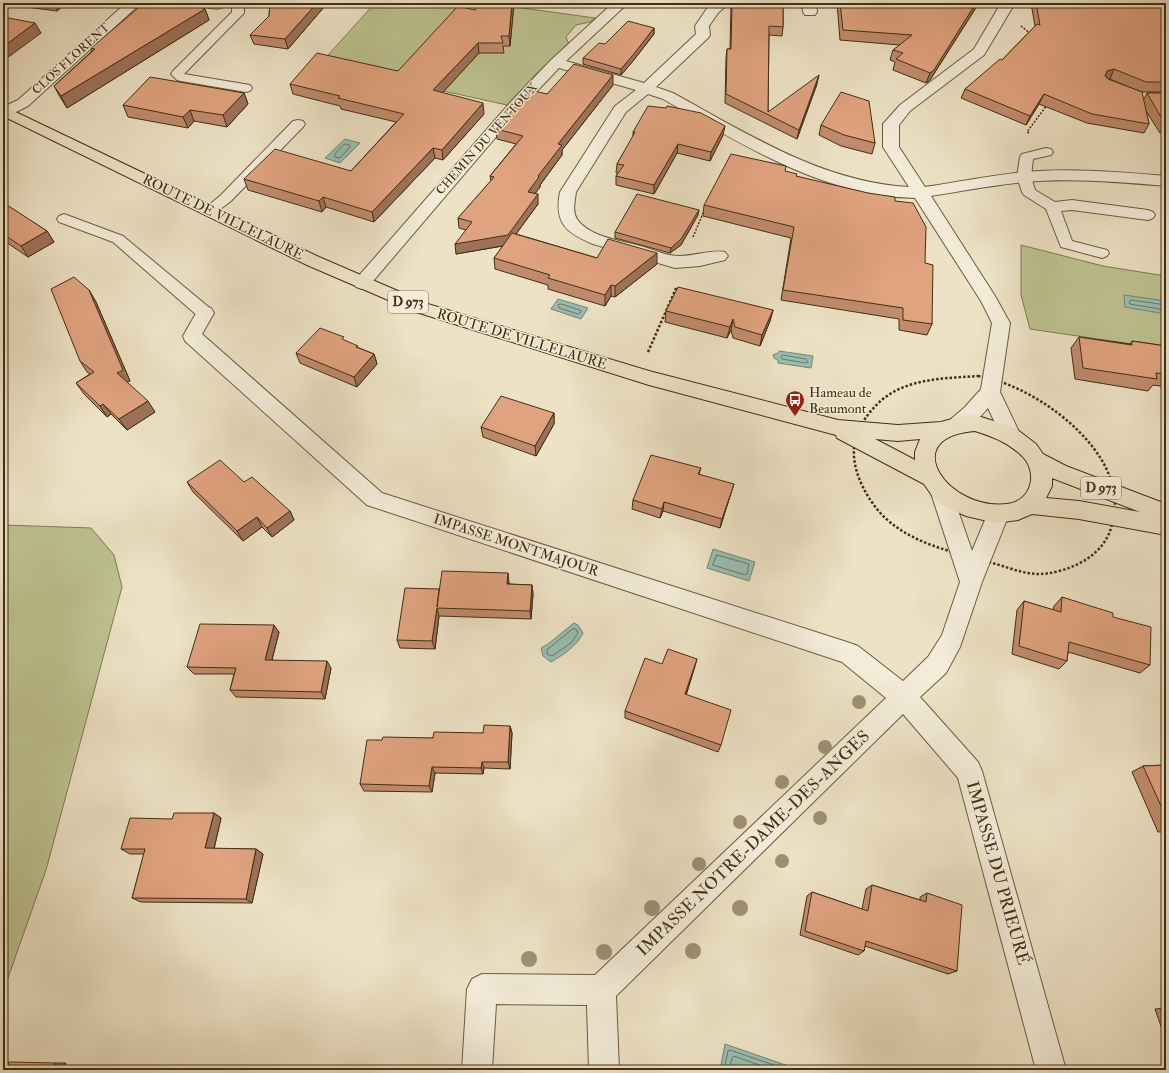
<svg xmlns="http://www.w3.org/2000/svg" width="1169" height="1073" font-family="'IM FELL Double Pica',serif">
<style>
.green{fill:#bec291;stroke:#807852}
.water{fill:#99beb2;stroke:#768473}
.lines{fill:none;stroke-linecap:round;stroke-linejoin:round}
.shore{stroke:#6e7663;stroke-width:1}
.service-casing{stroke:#6d5b40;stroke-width:2}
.minor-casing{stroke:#6d5b40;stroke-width:2}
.primary-casing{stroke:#422e14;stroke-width:2}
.path-far1{stroke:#422e14;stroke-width:1.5;stroke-dasharray:2 1.5;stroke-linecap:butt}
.path{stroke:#422e14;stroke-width:2.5;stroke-dasharray:2.5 2;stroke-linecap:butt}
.service{fill:#f3ecd9;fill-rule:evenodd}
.minor{fill:#f3ecd9;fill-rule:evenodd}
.primary{fill:#ede2c5;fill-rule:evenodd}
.tree{fill:#9d9071}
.wall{fill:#c18c6d;stroke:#422e14}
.shaded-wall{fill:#9d7259;stroke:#422e14}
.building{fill:#e0a37f;stroke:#422e14}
.labels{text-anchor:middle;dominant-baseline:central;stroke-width:3;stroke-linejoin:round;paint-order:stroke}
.far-street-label{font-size:12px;fill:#422e14;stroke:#f3ecd9}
.shield{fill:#f3ecd9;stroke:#77674f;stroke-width:1}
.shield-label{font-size:13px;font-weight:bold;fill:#422e14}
.street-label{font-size:14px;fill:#422e14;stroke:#f3ecd9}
.poi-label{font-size:14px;fill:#422e14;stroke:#f3ecd9;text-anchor:start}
.near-street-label{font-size:17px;fill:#422e14;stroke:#f3ecd9}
</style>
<rect width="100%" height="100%" fill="#ede2c5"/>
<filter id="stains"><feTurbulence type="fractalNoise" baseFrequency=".005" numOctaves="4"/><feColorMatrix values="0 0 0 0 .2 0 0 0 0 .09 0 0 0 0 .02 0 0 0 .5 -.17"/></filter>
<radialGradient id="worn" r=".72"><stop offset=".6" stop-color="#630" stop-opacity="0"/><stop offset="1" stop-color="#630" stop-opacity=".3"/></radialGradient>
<g class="green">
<polygon points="375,3 486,3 595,18 590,22 576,25 566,37 569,44 534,76 507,105 320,64"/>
<polygon points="1021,245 1103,266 1166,276 1166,349 1030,329 1021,295"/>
<polygon points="3,525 91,528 114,555 122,587 46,870 3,992"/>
</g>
<g class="water">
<polygon points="345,139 360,143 340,163 325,158"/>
<polygon points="1124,295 1166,301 1166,314 1125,307"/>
<polygon points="558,299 588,308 581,319 551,309"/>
<polygon points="779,351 813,356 811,368 778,363 778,360 774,358 773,355 778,353"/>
<polygon points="713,549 755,562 749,581 707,568"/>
<path d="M574 623 578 625 583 633C577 646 563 655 551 662L543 656 541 648 548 644Z"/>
<polygon points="725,1044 794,1068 794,1070 720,1070"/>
</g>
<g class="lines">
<g class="shore">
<polygon points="345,144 349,145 350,147 340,158 335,157 335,154"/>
<polygon points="561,304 580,310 581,312 578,314 559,308 558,305"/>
<polyline points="1166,305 1131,300 1129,302 1130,304 1166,310"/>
<polygon points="783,355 806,359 808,362 806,363 782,359 781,357"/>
<polygon points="717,555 749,564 747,574 745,575 713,565"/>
<polygon points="573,629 576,629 578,633 571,643 552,656 547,654 547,650"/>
<polyline points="724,1070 728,1051 730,1050 788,1070"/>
<polyline points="729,1070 732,1058 734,1056 773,1070"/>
</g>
<g class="service-casing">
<g id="service">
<polygon points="232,3 244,3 244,13 184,74 250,85 252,88 250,91 246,92 181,81 177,80 171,74 173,71 232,12"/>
<polygon points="298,120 303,121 305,124 303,127 231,201 214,214 209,216 204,214 202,211 221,195 293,121"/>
<polygon points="1046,148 1051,149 1053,152 1051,155 1033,159 1031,177 1035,190 1055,202 1072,200 1148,210 1153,212 1155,215 1153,218 1148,220 1072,210 1061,211 1072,241 1107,250 1109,253 1107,256 1102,258 1061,247 1046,209 1024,195 1022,192 1017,177 1020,157 1022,154"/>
<polygon points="64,214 123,236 211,309 213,313 211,317 205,319 199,317 113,242 59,222 57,219 59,216"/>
</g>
</g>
<g class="minor-casing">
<g id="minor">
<polygon points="126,3 141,3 28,106 12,114 3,115 3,107 18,100"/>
<path d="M199 3H229C222 12 210 8 201 6Z"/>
<path d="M613 3H628L566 61 644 83 696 34 695 26 708 7 714 3H729L718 13 709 26 710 35 708 38 656 87 673 93C748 134 822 182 909 187L883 147V124L900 105 974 49 1001 3H1015L984 55 910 111 899 125V147L925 187C958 182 992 175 1025 172 1072 168 1119 172 1166 176V186C1119 182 1072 178 1025 182 994 185 962 191 931 196L995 296 1010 323 1000 392 1020 434 1017 440 1010 442 1003 440 988 408C978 419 967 434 951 429L948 424 951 419 965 407 981 389 992 323 981 301 915 198C905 197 895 198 885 196 803 184 733 139 663 99L648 94 626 112 576 192C575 201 572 211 577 219 590 238 624 241 644 247 656 251 667 256 680 256 694 256 714 249 725 252L728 256 725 260 700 266 675 268 593 244C566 233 554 223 560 192L615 106 636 90 559 68 519 110 368 287 362 289 356 287 353 283 356 279 509 104 551 60Z"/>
<polygon points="802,3 816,3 817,12 815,15 805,15 803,12"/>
<polygon points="205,307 211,308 214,313 202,334 382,493 850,643 858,646 903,681 928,657 942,635 960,582 931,493 934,487 942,484 950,487 972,551 990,508 998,505 1006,508 1009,514 982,582 960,647 946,673 920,697 978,762 982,771 1066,1070 1036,1070 958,778 903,714 616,996 619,1070 589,1070 587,1005 496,1004 492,1070 462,1070 467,989 472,979 482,974 595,975 886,698 842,662 367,505 185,341 183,336 199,308"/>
</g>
</g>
<g class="primary-casing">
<path id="primary" d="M3 106 319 257 428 304 649 371 838 420 898 425 941 422 963 416 975 415 1015 428 1036 444 1043 454 1066 466 1166 504V535L1079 519 1032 514 1018 520 996 523 966 516 942 505 933 497 924 484 837 438 836 435 649 385 416 312 307 265 3 116ZM975 431C993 437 1005 441 1020 454 1039 470 1033 501 1007 504 948 511 896 437 975 431ZM875 439 898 441 920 439 915 452V460ZM1052 478 1140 512 1079 501 1046 498 1052 486Z"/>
</g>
<g class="path-far1">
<polyline points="1021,26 1031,34"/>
<polyline points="1029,133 1027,132 1047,105"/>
<polyline points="693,237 704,211"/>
</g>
<g class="path">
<polyline points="648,352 677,286"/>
<path d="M978 376C1029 384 1102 435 1113 488 1116 499 1115 510 1113 520 1108 549 1085 564 1059 571 1031 579 1015 569 989 562 957 553 922 546 895 526 873 511 852 476 854 449 855 426 876 400 897 390 922 378 951 378 978 376Z"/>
</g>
<use href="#service" class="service"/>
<use href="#minor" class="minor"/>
<use href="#primary" class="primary"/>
</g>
<g class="tree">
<circle cx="859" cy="702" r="7"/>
<circle cx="825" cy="747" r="7"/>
<circle cx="782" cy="782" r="7"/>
<circle cx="820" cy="818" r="7"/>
<circle cx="740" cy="822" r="7"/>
<circle cx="782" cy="861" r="7"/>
<circle cx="699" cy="864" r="7"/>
<circle cx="652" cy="908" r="8"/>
<circle cx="740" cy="908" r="8"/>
<circle cx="693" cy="951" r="8"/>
<circle cx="604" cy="952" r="8"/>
<circle cx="529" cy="959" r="8"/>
</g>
<g class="wall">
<polygon points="3,3 67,3 57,11 3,4"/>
<polygon points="270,3 324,3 324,7 288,49 254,44 250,35 269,16"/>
<polygon points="514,3 510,46 503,46 504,53 479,53 442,93 484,114 443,160 435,158 374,222 326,207 322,212 248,190 244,179 351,171 396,122 341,109 340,106 293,94 290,84 398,71 475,10"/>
<polygon points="731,3 783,3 783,27 782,36 769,35 768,112 817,84 797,139 725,103 726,58 727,49 730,49"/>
<polygon points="837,3 978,3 977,6 930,80 926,83 893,70 895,62 890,60 893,50 900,45 840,40"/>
<polygon points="1031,3 1166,3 1166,92 1141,92 1110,79 1108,79 1144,99 1147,93 1166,93 1166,133 1160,133 1146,111 1149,124 1144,133 1087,123 1039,104 1026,125 961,98 965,89 1002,60 1035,26"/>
<polygon points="205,9 209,20 67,108 60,97 54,86 92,51 91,48"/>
<polygon points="654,28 654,34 633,61 621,75 583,64 583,58 605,44"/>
<polygon points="613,85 562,150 562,155 540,185 540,187 535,193 538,204 516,234 597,258 657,264 615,297 611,296 605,306 548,289 548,285 495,269 494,258 503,246 456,254 466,230 459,228 458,218 491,181 490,176 516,144 497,139 496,129 547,94"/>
<polygon points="244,93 248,104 227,127 194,121 188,128 128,117 123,105"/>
<polygon points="821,125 875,143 872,154 841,146 819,135"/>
<polygon points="633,132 723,135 710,161 677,153 654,194 616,185 616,176 618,173 616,173 617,164 633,137"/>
<polygon points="785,171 796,177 895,201 925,263 932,324 927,335 899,330 899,319 781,300 791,238 703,216 704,205"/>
<polygon points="3,203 47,231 54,242 28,257 3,240"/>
<polygon points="698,215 681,245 670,253 615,238 615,232"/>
<polygon points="89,290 96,302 130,381 127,382 155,412 127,430 111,414 107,417 84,394 76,383 90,374 87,372 80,361"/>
<polygon points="773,310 770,321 760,346 733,338 731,330 727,338 665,322 666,311"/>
<polygon points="1079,337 1130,344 1132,341 1166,346 1166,387 1153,385 1148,391 1075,379 1071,348"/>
<polygon points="345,341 359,348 374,354 377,364 357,387 300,363 296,353"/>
<polygon points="554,413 554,424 536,456 483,437 481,427"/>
<polygon points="701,468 699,474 731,493 720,528 663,511 660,518 632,509 633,500"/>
<polygon points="187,482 244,482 290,511 294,520 272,537 262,527 243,541 193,492"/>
<polygon points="509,582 509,584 532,585 533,594 531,619 439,616 435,649 400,648 397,640 439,589"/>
<polygon points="1062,597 1113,617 1150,665 1140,673 1068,652 1067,661 1059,669 1012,654 1017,610 1024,601 1053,610 1054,606"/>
<polygon points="279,632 272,660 331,668 325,699 236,697 230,690 234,674 194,674 187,667"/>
<polygon points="662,664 695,666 686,695 721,745 718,752 625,718 625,711"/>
<polygon points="510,726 512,733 510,769 484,768 483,774 435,773 432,792 364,791 360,784 382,740 433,738 483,733"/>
<polygon points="1166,765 1166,832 1158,832 1132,772 1143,766"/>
<polygon points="214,813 221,818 214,849 256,849 263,854 252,903 141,902 132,898 144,854 130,854 121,849 172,819"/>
<polygon points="872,885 920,900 920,897 927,893 957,971 948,974 865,946 864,951 858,955 800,935 807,896 812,892 862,909 866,889"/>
<polygon points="1166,1008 1166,1040 1155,1009"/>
</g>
<g class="shaded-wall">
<polygon points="54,3 67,3 57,11"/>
<polygon points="317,3 324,3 324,7 288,49 285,39"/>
<polygon points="512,3 514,3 510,46 509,36"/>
<polygon points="976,3 978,3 977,6 930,80 926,83 930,73"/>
<polygon points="205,9 209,20 67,108 61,96"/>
<polygon points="35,23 41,33 3,61 3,47"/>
<polygon points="654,28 654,34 633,61 621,75 621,69"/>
<polygon points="478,43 479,53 435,101 433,90"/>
<polygon points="1114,69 1110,79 1103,80 1107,71"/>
<polygon points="613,75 613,85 562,150 562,155 540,185 540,187 529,202 528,192 558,144"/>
<polygon points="819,75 817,84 797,139 799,130"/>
<polygon points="244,93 248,104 227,127 223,115"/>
<polygon points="1044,94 1039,104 1026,125 1030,116"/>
<polygon points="483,103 484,114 443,160 442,150"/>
<polygon points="190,110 194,121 188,128 183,117"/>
<polygon points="725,126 723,135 710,161 711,152"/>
<polygon points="678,144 677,153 654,194 654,185"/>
<polygon points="433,148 435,158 374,222 372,212"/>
<polygon points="538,194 538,204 508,245 456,254 455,244"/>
<polygon points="323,197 326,207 322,212 319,201"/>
<polygon points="699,210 698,215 681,245 670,253 671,248"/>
<polygon points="47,231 54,242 28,257 21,246"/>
<polygon points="657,253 657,264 615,297 615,286"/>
<polygon points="611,285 611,296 605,306 605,295"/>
<polygon points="89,290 96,302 130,381 124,384 117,373"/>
<polygon points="773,310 770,321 760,346 762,335"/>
<polygon points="733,319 731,330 727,338 730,327"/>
<polygon points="374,354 377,364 357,387 354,377"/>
<polygon points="148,401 155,412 127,430 119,419"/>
<polygon points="103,404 111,414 107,417 100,406"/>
<polygon points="554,413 554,424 536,456 535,446"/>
<polygon points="734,484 731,493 720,528 722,519"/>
<polygon points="664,502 663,511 660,518 662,509"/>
<polygon points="290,511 294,520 272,537 267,528"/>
<polygon points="257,517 262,527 243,541 237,531"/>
<polygon points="508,573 509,582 508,593 507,584"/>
<polygon points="532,585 533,594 531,619 530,611"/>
<polygon points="437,608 439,616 435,649 432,641"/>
<polygon points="274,625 279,632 270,667 265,660"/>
<polygon points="697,659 695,666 684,702 685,694"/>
<polygon points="327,661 331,668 325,699 321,692"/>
<polygon points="510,726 512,733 510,769 508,762"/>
<polygon points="482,762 484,768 483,774 481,768"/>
<polygon points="432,767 435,773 432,792 429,786"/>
<polygon points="214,813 221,818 213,853 205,848"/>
<polygon points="256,849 263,854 252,903 246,899"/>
<polygon points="55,1063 66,1063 64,1070 53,1070"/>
</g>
<g class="building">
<polygon points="144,3 188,3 205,9 61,96 54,86 95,49 91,48"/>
<polygon points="270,3 317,3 285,39 250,35 269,16"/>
<polygon points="480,3 512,3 509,36 501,36 503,43 478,43 433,90 483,103 442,150 433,148 372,212 323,197 319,201 244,179 275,149 351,171 404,114 338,98 340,96 290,84 317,53 398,71 458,6 475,10"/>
<polygon points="732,3 783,3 783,27 769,26 768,112 819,75 799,130 726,94 727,49 731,49"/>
<polygon points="840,3 976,3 934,70 930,73 896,59 903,53 893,50 912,35 843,30"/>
<polygon points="1036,3 1166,3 1166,82 1146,82 1114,69 1107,71 1105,76 1108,79 1142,92 1149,124 1092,114 1044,94 1030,116 965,89 1000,59 1002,60 1037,24 1040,25"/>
<polygon points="3,17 35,23 3,47"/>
<polygon points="628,21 654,28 633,55 621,69 583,58 599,43 605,44"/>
<polygon points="574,64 613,75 558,144 562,145 538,176 539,177 528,192 538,194 508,235 455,244 472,222 458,218 494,177 490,176 523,136 496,129 530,90 547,94"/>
<polygon points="150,77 244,93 223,115 190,110 183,117 123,105"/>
<polygon points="841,92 869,101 875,143 844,135 821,125"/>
<polygon points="1147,93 1166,93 1166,124 1165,124"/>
<polygon points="648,106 666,108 667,106 701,113 725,126 711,152 678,144 654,185 616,176 624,165 617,164 635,132 633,132"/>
<polygon points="731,154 786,166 785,171 797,174 796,176 868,193 895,197 895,201 913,203 926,227 925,263 933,265 932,324 903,320 903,308 783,290 794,227 704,205"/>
<polygon points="637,194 699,210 681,239 671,248 615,232"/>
<polygon points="3,203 4,203 47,231 21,246 3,234"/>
<polygon points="512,233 597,258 608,239 657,253 615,286 611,285 605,295 548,278 550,275 494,258"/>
<polygon points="74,277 89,290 123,370 117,373 148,401 119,419 103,404 100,406 76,383 94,372 80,361 51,289"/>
<polygon points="678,287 773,310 762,335 735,327 733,319 730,327 666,311"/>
<polygon points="320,328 344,337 342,339 358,346 356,347 374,354 354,377 296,353"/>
<polygon points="1079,337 1132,345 1132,341 1166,346 1166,374 1156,373 1157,379 1083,368"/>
<polygon points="501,396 554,413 535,446 481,427"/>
<polygon points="651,455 701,468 698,474 734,484 722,519 664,502 662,509 633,500"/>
<polygon points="220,460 244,482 252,477 290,511 267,528 257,517 237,531 187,482"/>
<polygon points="442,571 508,573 507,584 532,585 530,611 437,608 432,641 397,640 405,588 439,589 437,607"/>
<polygon points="1062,597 1113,613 1113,617 1151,627 1150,665 1069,642 1067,661 1019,646 1024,601 1061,612"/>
<polygon points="200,624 274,625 265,660 327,661 321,692 230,690 236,668 187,667"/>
<polygon points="668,649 697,659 685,694 731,710 721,745 625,711 645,658 662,664"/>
<polygon points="484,725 510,726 508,762 482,762 481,768 432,767 429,786 360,784 367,740 382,740 383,737 433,738 434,732 483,733"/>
<polygon points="1166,765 1166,817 1143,766"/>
<polygon points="174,813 214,813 205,848 256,849 246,899 132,898 145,849 121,849 130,818 172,819"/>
<polygon points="872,885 926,902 927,893 962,905 957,971 866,941 864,951 805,931 812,892 868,911"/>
<polygon points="9,1062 55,1063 53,1070 7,1070"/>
</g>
<defs>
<g id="bus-pin" transform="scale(1)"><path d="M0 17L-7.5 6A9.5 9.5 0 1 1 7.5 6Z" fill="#8f2418" stroke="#f3ecd9"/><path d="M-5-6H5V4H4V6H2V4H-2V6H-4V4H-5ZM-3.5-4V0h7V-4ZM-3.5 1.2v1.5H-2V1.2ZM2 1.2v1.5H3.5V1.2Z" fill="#fff"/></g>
</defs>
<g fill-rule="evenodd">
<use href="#bus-pin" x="795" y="400"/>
</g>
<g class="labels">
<g class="far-street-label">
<text transform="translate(71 59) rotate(-42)">CLOS FLORENT</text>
<text transform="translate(487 139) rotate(-48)">CHEMIN DU VENTOUX</text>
</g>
<g class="shield">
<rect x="388" y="291" width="40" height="22" rx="3"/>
<rect x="1081" y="477" width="40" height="22" rx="3"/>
</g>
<g class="shield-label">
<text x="408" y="302">D 973</text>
<text x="1101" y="488">D 973</text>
</g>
<g class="street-label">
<text transform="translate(223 217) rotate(26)">ROUTE DE VILLELAURE</text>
<text transform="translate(522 339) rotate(17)">ROUTE DE VILLELAURE</text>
<text transform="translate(516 545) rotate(18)">IMPASSE MONTMAJOUR</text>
</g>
<g class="poi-label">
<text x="809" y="392">Hameau de<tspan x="809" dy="16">Beaumont</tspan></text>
</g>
<g class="near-street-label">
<text transform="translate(753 843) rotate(-44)">IMPASSE NOTRE-DAME-DES-ANGES</text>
<text transform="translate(998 873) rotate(74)">IMPASSE DU PRIEURÉ</text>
</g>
</g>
<rect width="1169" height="1073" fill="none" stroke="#ede2c5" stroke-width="16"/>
<rect x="4" y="4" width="1161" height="1065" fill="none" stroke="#422e14" stroke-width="2"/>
<rect x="8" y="8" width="1153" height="1057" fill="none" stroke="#422e14"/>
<rect width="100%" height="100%" filter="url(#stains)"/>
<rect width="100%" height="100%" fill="url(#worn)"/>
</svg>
